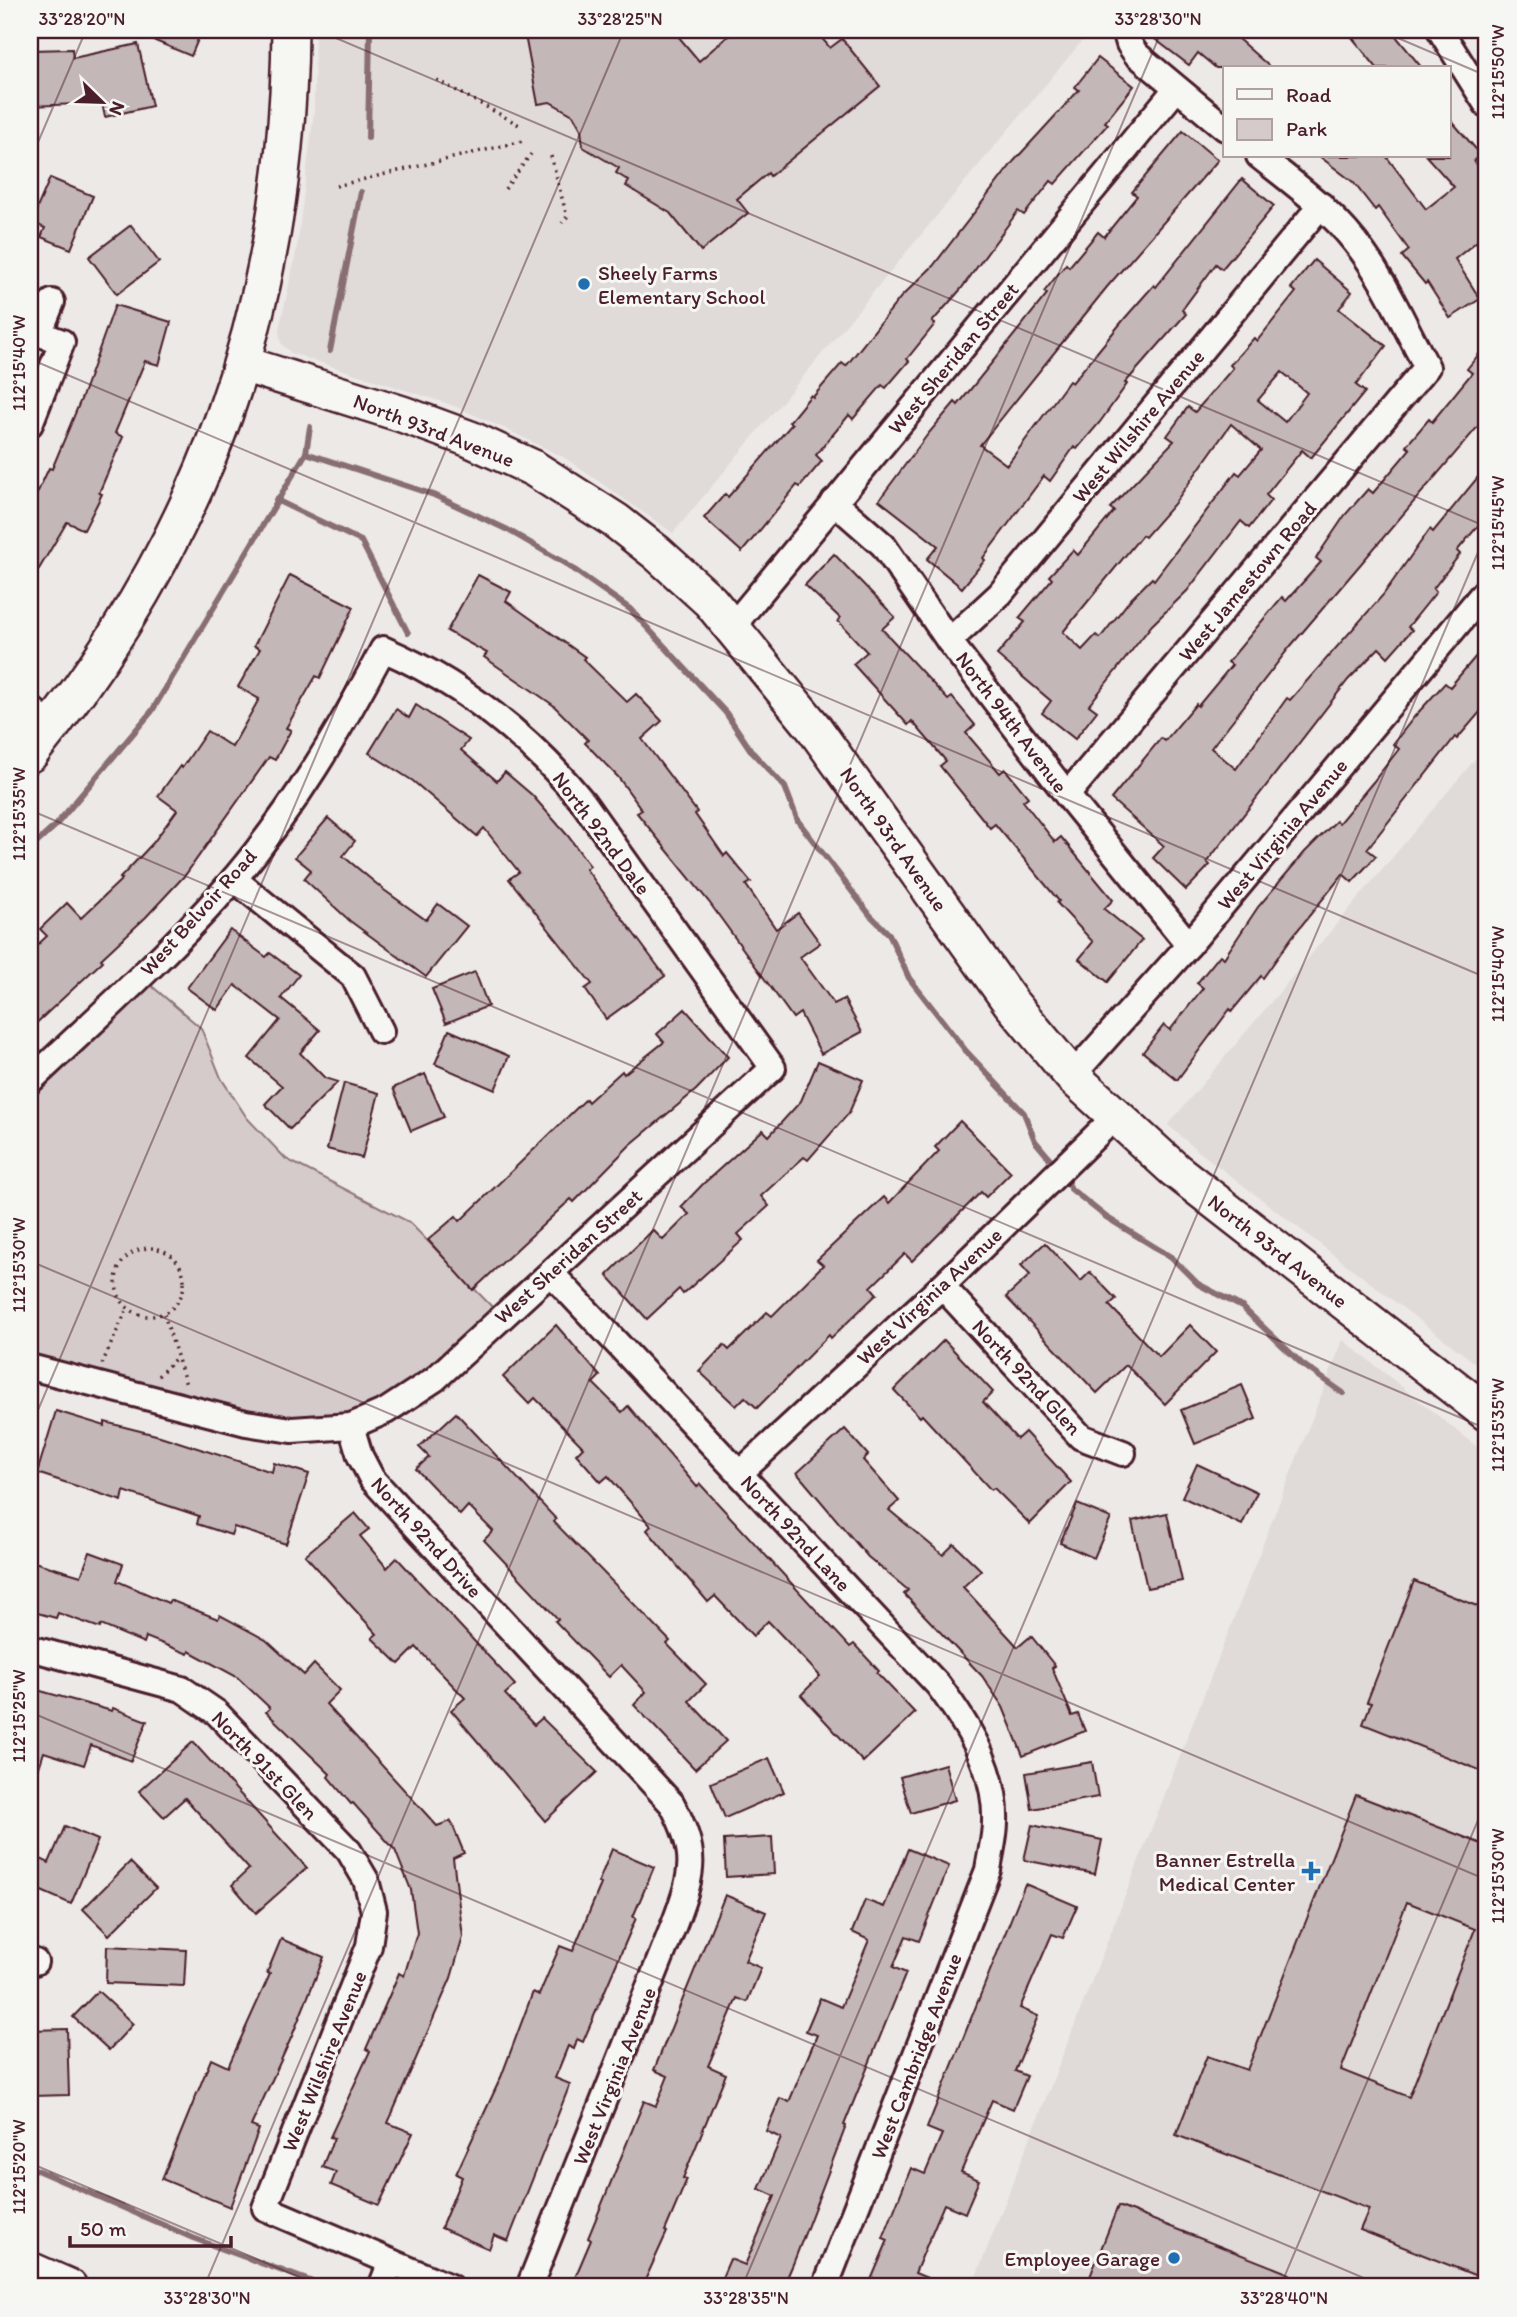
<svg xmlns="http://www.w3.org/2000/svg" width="1517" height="2317" font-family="Itim,sans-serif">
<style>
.built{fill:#e0dad8}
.green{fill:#d4cbca;stroke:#8f757a;stroke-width:2}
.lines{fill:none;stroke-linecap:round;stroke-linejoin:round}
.stream{stroke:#886e73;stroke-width:6}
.building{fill:#c4b7b7;stroke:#4a1f2b;stroke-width:2;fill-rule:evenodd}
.street-casing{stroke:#4a1f2b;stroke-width:30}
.secondary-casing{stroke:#4a1f2b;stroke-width:40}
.path{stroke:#4a1f2b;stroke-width:3.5;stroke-dasharray:2 5;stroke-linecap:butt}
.street{stroke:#f6f6f2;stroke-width:24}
.secondary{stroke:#f6f6f2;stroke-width:35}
.ticks{fill:none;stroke:#4a1f2b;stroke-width:2;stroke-opacity:0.45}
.poi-dot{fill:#1f6fb2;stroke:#f6f6f2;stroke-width:2.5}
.labels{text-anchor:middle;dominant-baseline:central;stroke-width:6;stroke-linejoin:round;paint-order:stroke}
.poi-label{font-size:21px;fill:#4a1f2b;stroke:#f6f6f2;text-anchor:end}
.street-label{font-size:21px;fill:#4a1f2b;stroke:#f6f6f2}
.neatline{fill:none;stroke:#4a1f2b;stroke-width:2.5}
.ticks-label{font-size:18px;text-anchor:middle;fill:#4a1f2b}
</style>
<rect width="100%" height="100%" fill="#ece9e6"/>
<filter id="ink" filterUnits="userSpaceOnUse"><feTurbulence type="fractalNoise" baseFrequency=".0143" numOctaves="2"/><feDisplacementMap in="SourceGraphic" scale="14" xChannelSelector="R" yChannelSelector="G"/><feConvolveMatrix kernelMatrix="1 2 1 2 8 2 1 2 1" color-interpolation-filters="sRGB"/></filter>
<g filter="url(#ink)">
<g class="built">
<polygon points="315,30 1091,30 673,533 565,458 506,429 452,405 291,353 281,343 279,330 297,249 314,113"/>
<polygon points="1487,745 1487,1372 1197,1150 1168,1125"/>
<polygon points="1343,1340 1487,1455 1487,2287 972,2287"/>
</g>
<polygon class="green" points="140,976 201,1028 221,1078 247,1118 286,1159 409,1222 502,1317 435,1379 323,1430 30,1367 30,1081"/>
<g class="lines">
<g class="stream">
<polyline points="368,138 370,30"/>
<polyline points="330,351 361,192"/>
<polyline points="306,453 434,495 508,530 563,562 630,609 726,713 752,752 785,787 798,821 870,915 889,934 909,978 966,1051 1024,1113 1035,1141 1056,1166"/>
<polyline points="276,500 361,541 408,633"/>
<polyline points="30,849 55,826 152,711 306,453 310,427"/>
<polyline points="1063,1174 1071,1189 1106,1217 1171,1257 1198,1284 1242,1307 1302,1364 1343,1393"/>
<polyline points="30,2167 193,2238 326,2287"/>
</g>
</g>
<g class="building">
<polygon points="129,30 202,30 191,56"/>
<polygon points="524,30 673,30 699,61 735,30 815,30 830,48 842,39 880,86 770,176 768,173 737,199 748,213 701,251 670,213 626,186 629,181 616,173 619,168 583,147 581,129 573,115 550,102 538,104"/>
<polygon points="1143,30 1228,30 1271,68 1216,68 1198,53 1189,65"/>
<polygon points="1346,30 1391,30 1422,68 1377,68"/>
<polygon points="138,44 152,106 105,117 102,103 30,106 30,50 72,49 73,58"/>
<polygon points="1098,58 1134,86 1105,122 1108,124 1055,184 1051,181 1024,215 1018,211 961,289 932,322 935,324 907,359 909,361 886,388 882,385 853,419 849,415 816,455 822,461 800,487 797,485 742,552 704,518 725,494 728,497 792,424 789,422 811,395 813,397 842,363 846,366 901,297 933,266 1014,161 1079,90 1075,87"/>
<polygon points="1449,118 1481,155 1474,161 1487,178 1487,233 1455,259 1480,299 1450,318 1427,282 1425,284 1402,256 1409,250 1378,207 1375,210 1353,182 1319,156 1386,156 1426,209 1454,187 1426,156 1449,156"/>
<polygon points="1183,131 1218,160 1107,287 980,445 1007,465 1069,381 1072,383 1125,318 1154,285 1156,287 1242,179 1274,206 1222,269 1216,264 1182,310 1186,314 1125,383 1127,384 1100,422 1077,449 1074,447 1050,481 1044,476 983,558 985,560 962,588 927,559 938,546 879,500 928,434 955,402 958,405 1047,294 1044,292 1066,264 1069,267 1098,232 1104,237 1137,196 1132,192"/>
<polygon points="50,178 93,196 71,249 41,237 45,228 31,222"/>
<polygon points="131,225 159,262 117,294 89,257"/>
<path d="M1314 260 1352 292 1339 309 1386 346 1356 385 1365 392 1311 458 1302 450 1266 495 1271 500 1249 528 1241 521 1187 591 1152 625 1089 705 1097 711 1075 739 1042 713 1051 701 997 655 1025 622 1019 618 1052 579 1049 576 1073 550 1078 555 1114 511 1110 508 1174 441 1167 436 1188 407 1195 412 1233 368 1230 365 1254 338 1257 341 1296 292 1291 288ZM1282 372 1307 393 1285 422 1258 400ZM1231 424 1261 450 1240 475 1236 472 1154 580 1152 578 1130 600 1100 638 1096 635 1082 650 1063 632 1142 535 1145 537 1174 504Z"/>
<polygon points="115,305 171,322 159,365 145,361 115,433 123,437 99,493 102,494 84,530 67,522 30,584 30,508 49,468 52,469 82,397"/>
<polygon points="1487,344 1487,416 1289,648 1211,748 1236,769 1287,698 1290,700 1383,595 1430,529 1433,532 1487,466 1487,515 1457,551 1460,554 1433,589 1436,592 1408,627 1412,630 1388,657 1379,648 1348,680 1207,862 1210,865 1186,890 1153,858 1164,846 1111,799 1161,738 1165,741 1196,704 1198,706 1232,665 1228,662 1282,597 1286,601 1321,562 1316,558 1345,515 1368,489 1373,493 1410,449 1406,446 1429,419 1432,422 1472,373 1467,369"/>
<polygon points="834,554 895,617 882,629 948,700 952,697 975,725 966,733 1000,773 1005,769 1028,797 1023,801 1055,842 1061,837 1113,900 1104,909 1142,940 1108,982 1079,959 1093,942 1057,903 1059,901 995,824 990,828 940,766 946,761 912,721 908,725 853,664 867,652 838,621 840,618 805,585"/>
<polygon points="290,575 354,607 320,678 316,676 286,728 291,730 275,760 269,757 186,874 146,917 101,959 103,961 30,1029 30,952 47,936 40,929 67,903 81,918 122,879 120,878 153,843 177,810 158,796 180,766 182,768 207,731 232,747 259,699 238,687 260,649 254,646"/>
<polygon points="478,575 511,592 506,601 585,657 583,659 627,702 636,694 662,721 642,739 697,812 695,814 724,856 727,853 751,882 746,885 776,929 798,913 820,943 800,957 834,1004 844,999 862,1032 821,1054 800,1013 793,1018 709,902 637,813 642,810 618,777 585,743 588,740 553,705 484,657 487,653 447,631"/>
<polygon points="1487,643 1487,704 1457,739 1455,737 1367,849 1376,856 1352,882 1343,874 1292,937 1263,978 1261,976 1232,1011 1230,1009 1177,1080 1143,1052 1164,1025 1170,1030 1203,988 1197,983 1220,955 1224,958 1258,907 1305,852 1336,821 1339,823 1373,782 1399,749 1393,744 1415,716 1445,683 1450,687"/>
<polygon points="416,705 469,740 461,750 497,781 505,772 532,795 568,836 590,866 586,869 665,976 606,1019 585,989 592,984 509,879 519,872 484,828 477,836 413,781 369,753 396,709 409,718"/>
<polygon points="328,818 355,841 343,856 384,890 426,920 438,904 467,926 426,977 350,921 304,879 311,870 295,857"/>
<polygon points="230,930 266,957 270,953 299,975 281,998 320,1030 300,1053 325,1078 338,1082 290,1129 265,1104 282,1086 249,1058 280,1020 235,985 217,1010 187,988"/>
<polygon points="475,972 488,1006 446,1023 432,989"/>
<polygon points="685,1009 728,1057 696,1090 630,1145 574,1202 571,1199 473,1290 428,1240 456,1216 460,1221 586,1099 588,1102 622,1071 624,1074 664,1042 657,1034"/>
<polygon points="449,1030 509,1056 495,1090 435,1064"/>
<polygon points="818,1061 863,1080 849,1113 808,1160 804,1157 761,1196 769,1206 738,1234 743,1240 683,1294 679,1289 647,1319 607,1275 653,1230 663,1240 689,1214 681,1207 703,1184 763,1130 769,1136 801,1101"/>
<polygon points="425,1074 444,1117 411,1131 393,1088"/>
<polygon points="344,1083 379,1093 362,1158 327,1149"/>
<polygon points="960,1121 1011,1172 986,1197 981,1192 912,1261 905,1254 871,1287 877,1294 831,1338 829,1335 757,1408 745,1397 736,1406 699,1371 724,1345 729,1350 767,1312 772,1316 823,1265 817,1260 884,1197 889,1203 939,1151 935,1147"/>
<polygon points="1045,1243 1081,1281 1090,1272 1116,1299 1109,1305 1159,1357 1190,1325 1216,1352 1165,1404 1126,1365 1097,1393 1006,1297 1030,1275 1021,1265"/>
<polygon points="556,1325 600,1376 593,1383 622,1412 628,1406 697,1487 700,1484 850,1647 854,1644 879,1671 877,1673 915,1713 863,1762 801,1695 820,1676 768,1621 753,1636 715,1596 708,1602 647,1530 651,1526 608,1476 601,1482 576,1454 583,1447 535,1398 529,1404 503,1377"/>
<polygon points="944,1340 993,1392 983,1402 1017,1439 1025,1432 1071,1482 1030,1524 994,1488 991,1490 922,1415 920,1417 894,1390"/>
<polygon points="1242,1385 1256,1419 1195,1444 1181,1410"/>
<polygon points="56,1411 105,1426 105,1422 160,1436 272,1472 274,1463 309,1474 286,1544 234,1527 231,1535 197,1524 199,1516 124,1491 122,1501 37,1473"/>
<polygon points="456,1413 556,1519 554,1522 670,1641 667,1644 706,1684 689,1701 726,1741 695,1769 634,1705 646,1692 621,1665 609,1677 555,1621 558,1619 484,1540 493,1531 468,1506 460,1515 416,1469 429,1457 419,1447"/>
<polygon points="845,1429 868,1455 863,1460 899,1501 889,1510 943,1555 954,1544 981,1570 963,1587 1018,1647 1031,1636 1055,1666 1052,1668 1072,1716 1078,1714 1085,1731 1023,1756 1003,1707 982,1676 904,1594 908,1590 868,1557 797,1473"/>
<polygon points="1197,1464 1257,1492 1242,1525 1182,1497"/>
<polygon points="1077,1504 1111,1518 1094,1558 1060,1543"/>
<polygon points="355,1513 369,1529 360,1536 387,1568 397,1558 515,1685 505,1694 534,1725 542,1718 597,1772 545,1821 451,1710 465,1698 416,1647 399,1664 372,1638 377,1634 305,1555"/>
<polygon points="1167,1513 1182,1581 1147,1588 1132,1521"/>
<polygon points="90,1552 123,1564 117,1581 168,1603 170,1600 218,1619 220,1615 266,1640 304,1675 314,1664 340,1690 326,1704 437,1826 451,1821 464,1853 453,1858 463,1937 451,1978 388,2123 413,2133 379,2205 331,2185 336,2172 322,2167 334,2138 330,2137 370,2051 366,2049 380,2017 399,1973 404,1976 417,1933 411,1890 395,1850 353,1803 351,1804 328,1777 330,1774 266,1712 270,1708 237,1677 189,1651 188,1654 146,1637 144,1643 101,1625 100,1628 58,1613 56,1618 30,1611 30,1578 34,1562 81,1576"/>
<polygon points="1414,1581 1487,1610 1487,1773 1363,1724 1371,1703 1367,1702"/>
<polygon points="30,1688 112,1711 113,1708 147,1721 131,1761 91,1745 84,1765 44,1752 34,1783 30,1782"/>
<polygon points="193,1742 307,1868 256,1913 232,1885 249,1869 185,1798 164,1817 139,1791"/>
<polygon points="769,1758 784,1792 725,1818 711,1783"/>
<polygon points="1092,1762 1098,1797 1032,1809 1026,1773"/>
<polygon points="945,1764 955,1800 911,1813 900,1777"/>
<path d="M1356 1795 1487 1846V2280L1360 2230 1369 2209 1176 2135 1207 2056 1247 2070ZM1407 1902 1475 1929 1409 2097 1341 2070Z"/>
<polygon points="1032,1825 1102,1840 1095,1874 1024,1860"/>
<polygon points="65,1826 98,1840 71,1904 30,1886 30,1854 49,1863"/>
<polygon points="772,1837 774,1874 726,1877 724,1840"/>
<polygon points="612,1849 654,1867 633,1917 636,1918 583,2042 577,2039 574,2049 568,2046 555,2078 570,2084 508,2241 494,2235 489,2249 441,2228 462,2177 456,2174 501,2077 533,1992 539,1995 560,1946 573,1951 601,1884 598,1883"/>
<polygon points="908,1849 949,1866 919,1941 906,1936 893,1967 906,1973 844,2125 846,2126 793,2264 783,2287 718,2287 730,2259 745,2265 775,2196 759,2189 781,2138 766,2131 780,2098 789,2102 817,2035 806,2031 820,1998 841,2007 869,1940 852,1932 865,1900 884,1907"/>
<polygon points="130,1862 156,1888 109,1935 83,1909"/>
<polygon points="1025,1884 1077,1906 1063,1938 1052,1934 1020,2008 1038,2016 1015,2071 1027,2076 1013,2109 992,2100 961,2172 979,2180 965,2213 944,2204 915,2273 949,2287 868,2287 888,2240 883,2238 911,2168 925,2174 942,2134 927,2128"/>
<polygon points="725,1895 766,1912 745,1961 761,1968 747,2002 737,1998 708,2066 726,2074 683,2178 687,2179 665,2231 667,2232 642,2287 571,2287 591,2240 588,2238 644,2101 656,2106 668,2076 654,2070"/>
<polygon points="281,1939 324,1957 292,2036 251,2126 259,2129 230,2207 162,2179 211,2059 228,2067 270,1974 267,1973"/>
<polygon points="107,1946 186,1950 184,1986 106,1983"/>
<polygon points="98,1991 133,2024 109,2050 73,2017"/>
<polygon points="67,2029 69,2095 32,2096 30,2030"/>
<polygon points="1118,2206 1290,2274 1285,2287 1086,2287"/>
</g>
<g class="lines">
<g class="street-casing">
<g id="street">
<polyline points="1125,30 1129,44 1136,54 1225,128"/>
<polyline points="1440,30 1487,105"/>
<polyline points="30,330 62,342 30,424"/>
<polyline points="39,334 52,302"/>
<polyline points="834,502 883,545 949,641 1067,795 1189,945"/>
<polyline points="732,627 1176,89"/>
<polyline points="949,641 1000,594 1321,205"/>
<polyline points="30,708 52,726"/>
<path d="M1067 795 1427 367C1404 326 1385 279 1355 242 1328 208 1293 183 1259 156"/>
<polyline points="234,879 353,976 381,1031"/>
<polyline points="1072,1076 1189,945 1487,589"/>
<path d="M30 1081C99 1016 171 952 233 880 293 810 340 730 383 649 462 683 528 735 583 802L773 1068 435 1379 386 1411 351 1426 292 1430 246 1423 30 1367"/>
<path d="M551 1273 938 1685C968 1725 997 1771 995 1822 995 1838 990 1855 988 1870L825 2287"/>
<polyline points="942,1286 1081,1437 1123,1453"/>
<path d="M351 1426 360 1456 372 1479 672 1804C698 1853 694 1871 675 1922L529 2287"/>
<polyline points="740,1473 942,1286 1116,1116"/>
<polyline points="30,1648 182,1689 217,1713 349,1851 366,1880 374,1911 369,1946 265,2208 450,2287"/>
<polyline points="30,1960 35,1962"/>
<polyline points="381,2287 391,2262"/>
</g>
</g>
<g class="secondary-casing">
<g id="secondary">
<polyline points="243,364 402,414 470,439 533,468 616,521 657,553 710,601 814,728 1011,1003 1072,1076 1175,1170 1487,1413"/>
<path d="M30 754C204 540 288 305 290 30"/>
<polyline points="30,2270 69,2287"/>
</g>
</g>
<g class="path">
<polyline points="437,80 523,127"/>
<polyline points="551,156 567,217 562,223"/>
<polyline points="336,186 523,141"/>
<polyline points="505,189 531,154"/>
<circle cx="150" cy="1282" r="34"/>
<polyline points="164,1314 186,1385"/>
<polyline points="102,1364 127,1309"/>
<polyline points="158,1376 176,1358"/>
</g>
<use href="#street" class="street"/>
<use href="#secondary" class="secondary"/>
</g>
</g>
<path class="ticks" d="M317 30 1487 527M1379 30 1487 76M30 161 86 30M30 359 1487 978M30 810 1487 1429M30 1261 1487 1880M30 1429 624 30M30 1712 1385 2287M30 2163 323 2287M204 2287 1162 30M742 2287 1487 531M1280 2287 1487 1799"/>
<g class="poi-dot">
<circle cx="584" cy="284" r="7"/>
<path d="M1307.5 1860.5h7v7h7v7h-7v7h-7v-7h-7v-7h7z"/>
<circle cx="1174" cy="2258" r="7"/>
</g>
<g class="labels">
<g class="poi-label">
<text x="598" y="272" text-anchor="start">Sheely Farms<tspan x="598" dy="24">Elementary School</tspan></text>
<text x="1295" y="1859">Banner Estrella<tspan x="1295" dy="24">Medical Center</tspan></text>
<text x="1160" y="2258">Employee Garage</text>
</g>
<g class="street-label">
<text transform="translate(953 358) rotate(-50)">West Sheridan Street</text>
<text transform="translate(1138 426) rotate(-50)">West Wilshire Avenue</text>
<text transform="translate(434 430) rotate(21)">North 93rd Avenue</text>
<text transform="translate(1247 581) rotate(-50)">West Jamestown Road</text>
<text transform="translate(1012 722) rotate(53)">North 94th Avenue</text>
<text transform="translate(602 833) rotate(53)">North 92nd Dale</text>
<text transform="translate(1282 834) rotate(-50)">West Virginia Avenue</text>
<text transform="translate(894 839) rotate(55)">North 93rd Avenue</text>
<text transform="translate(198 912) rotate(-48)">West Belvoir Road</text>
<text transform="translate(1278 1251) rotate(38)">North 93rd Avenue</text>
<text transform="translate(568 1256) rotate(-42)">West Sheridan Street</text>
<text transform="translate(929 1296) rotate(-43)">West Virginia Avenue</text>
<text transform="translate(1027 1377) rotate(47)">North 92nd Glen</text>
<text transform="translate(796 1533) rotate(47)">North 92nd Lane</text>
<text transform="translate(427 1537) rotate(48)">North 92nd Drive</text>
<text transform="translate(265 1765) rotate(46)">North 91st Glen</text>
<text transform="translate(916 2056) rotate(-69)">West Cambridge Avenue</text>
<text transform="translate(324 2061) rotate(-68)">West Wilshire Avenue</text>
<text transform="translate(614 2076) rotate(-68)">West Virginia Avenue</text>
</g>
</g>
<rect width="1517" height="2317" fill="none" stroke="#f6f6f2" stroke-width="77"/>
<rect x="1223" y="66" width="228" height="91" fill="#f6f6f2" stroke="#b1a0a2" stroke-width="2"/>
<rect x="1237" y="89" width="35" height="10" fill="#f6f6f2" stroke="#b1a0a2" stroke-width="2"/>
<text x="1286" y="102" font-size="21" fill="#4a1f2b">Road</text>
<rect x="1237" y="119" width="35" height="21" fill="#d4cbca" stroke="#b1a0a2" stroke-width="2"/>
<text x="1286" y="136" font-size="21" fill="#4a1f2b">Park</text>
<g transform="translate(102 102) rotate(113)" stroke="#f6f6f2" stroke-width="5" paint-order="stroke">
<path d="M0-5L12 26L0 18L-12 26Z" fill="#4a1f2b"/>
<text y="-10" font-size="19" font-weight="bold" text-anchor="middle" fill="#4a1f2b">N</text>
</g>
<path d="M70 2236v10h161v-10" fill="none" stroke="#4a1f2b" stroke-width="3.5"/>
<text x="80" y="2236" font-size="21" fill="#4a1f2b" stroke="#f6f6f2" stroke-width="5" paint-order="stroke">50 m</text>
<rect x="38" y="38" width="1440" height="2240" class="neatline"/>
<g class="ticks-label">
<text x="82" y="25">33°28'20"N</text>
<text x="620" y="25">33°28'25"N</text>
<text x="1158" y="25">33°28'30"N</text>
<text transform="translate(1498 72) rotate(-90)" y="6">112°15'50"W</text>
<text transform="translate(19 363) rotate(-90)" y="6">112°15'40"W</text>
<text transform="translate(1498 523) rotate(-90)" y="6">112°15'45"W</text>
<text transform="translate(19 814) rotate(-90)" y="6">112°15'35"W</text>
<text transform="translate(1498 974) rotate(-90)" y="6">112°15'40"W</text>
<text transform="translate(19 1265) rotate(-90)" y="6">112°15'30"W</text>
<text transform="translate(1498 1425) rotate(-90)" y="6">112°15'35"W</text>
<text transform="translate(19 1716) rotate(-90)" y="6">112°15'25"W</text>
<text transform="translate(1498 1876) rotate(-90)" y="6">112°15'30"W</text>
<text transform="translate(19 2167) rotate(-90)" y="6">112°15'20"W</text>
<text x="207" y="2304">33°28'30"N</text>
<text x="746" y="2304">33°28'35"N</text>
<text x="1284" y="2304">33°28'40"N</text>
</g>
</svg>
